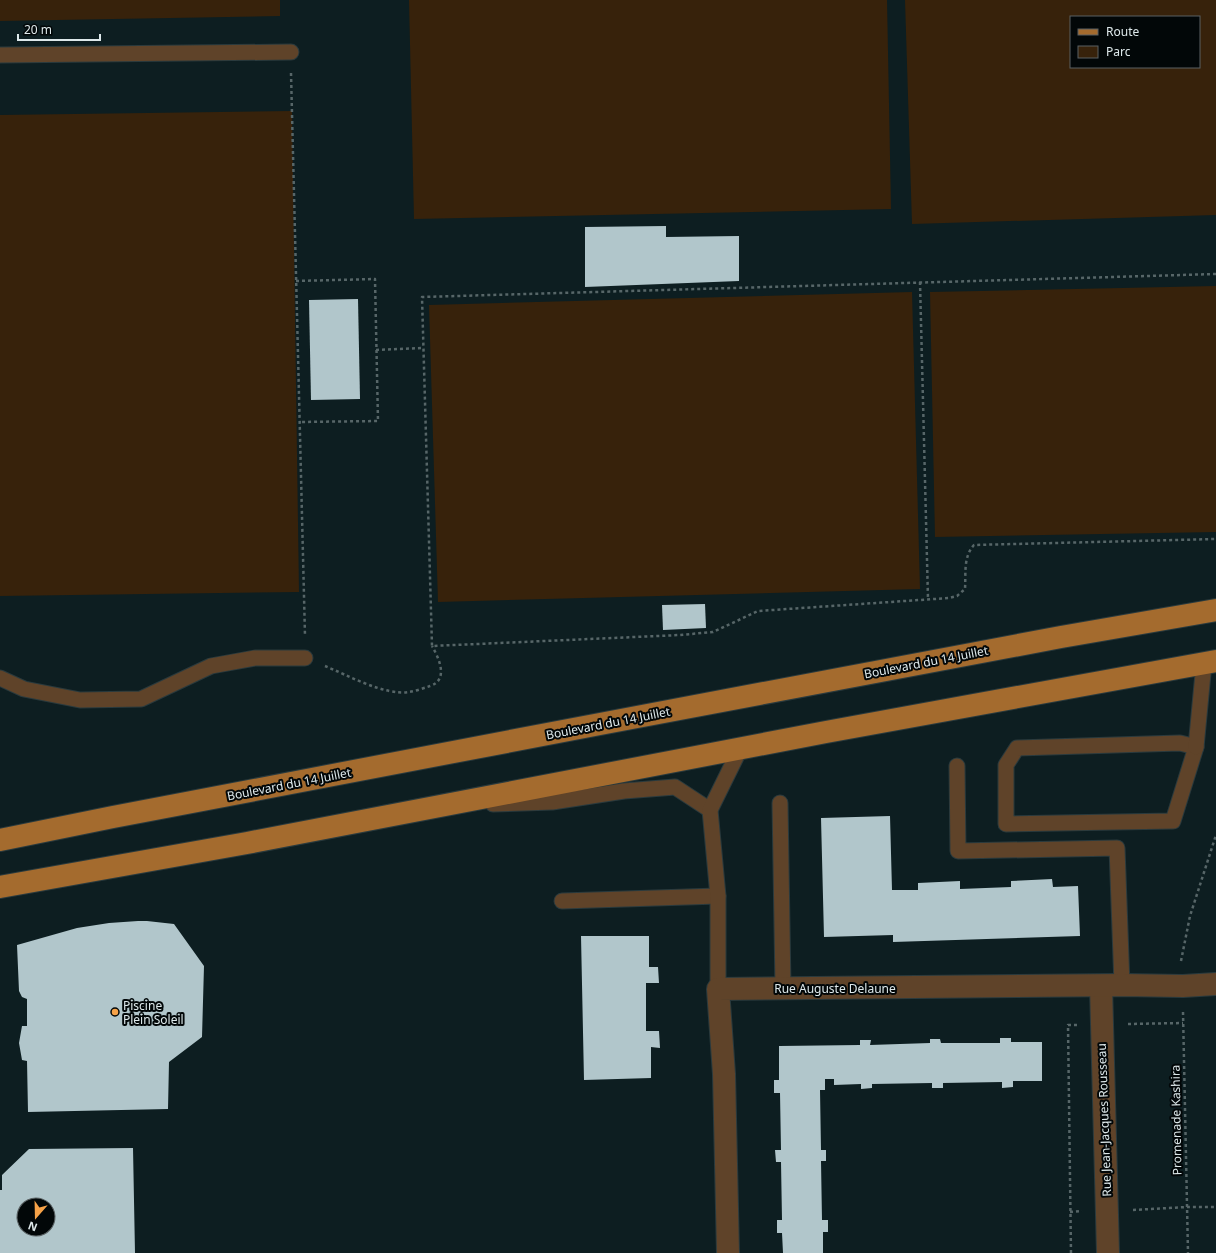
<svg xmlns="http://www.w3.org/2000/svg" width="1216" height="1253" font-family="'Noto Sans',sans-serif">
<style>
.park{fill:#37220b;fill-rule:evenodd}
.building{fill:#b1c6cb;fill-rule:evenodd}
.lines{fill:none;stroke-linecap:round;stroke-linejoin:round}
.lane-casing{stroke:#2a3a3d;stroke-width:17}
.street-casing{stroke:#2a3a3d;stroke-width:24}
.primary-casing{stroke:#2a3a3d;stroke-width:24}
.path{stroke:#576668;stroke-width:2.5;stroke-dasharray:3 3;stroke-linecap:butt}
.lane{stroke:#5f4329;stroke-width:15}
.street{stroke:#5f4329;stroke-width:22}
.primary{stroke:#a46b2e;stroke-width:22}
.poi-dot{fill:#f6a248;stroke:#020708;stroke-width:1.5}
.labels{text-anchor:middle;dominant-baseline:central;stroke-width:4;stroke-linejoin:round;paint-order:stroke}
.street-label{font-size:12px;fill:#dee9eb;stroke:#020708}
.poi-label{font-size:12px;fill:#dee9eb;stroke:#020708;text-anchor:start}
</style>
<rect width="100%" height="100%" fill="#0d1e21"/>
<g class="park">
<polygon points="0,0 280,0 280,16 0,21"/>
<polygon points="409,0 887,0 891,209 414,219"/>
<path d="M905 0H1216V215L912 224ZM1071 17H1199V67H1071Z"/>
<polygon points="292,111 299,592 0,596 0,115"/>
<polygon points="1216,286 1216,532 935,537 930,292"/>
<polygon points="912,292 920,589 438,602 429,305"/>
</g>
<g class="building">
<polygon points="666,226 666,237 739,236 739,281 585,287 585,227"/>
<polygon points="358,299 360,399 311,400 309,300"/>
<polygon points="705,604 706,628 663,630 662,605"/>
<polygon points="890,816 892,890 918,890 918,883 960,881 960,889 1011,887 1011,881 1052,879 1053,887 1078,886 1080,936 893,942 893,935 824,937 821,818"/>
<polygon points="138,921 147,921 174,924 204,966 202,1037 169,1062 168,1109 28,1112 27,1061 22,1060 19,1043 22,1026 27,1026 27,999 22,997 19,991 17,945 77,928 109,923"/>
<polygon points="581,936 649,936 649,967 658,967 659,983 646,983 646,1031 659,1031 660,1048 651,1047 651,1078 584,1080"/>
<polygon points="1000,1038 1011,1038 1011,1042 1042,1042 1042,1081 1013,1081 1013,1087 1002,1088 1002,1082 943,1083 943,1088 932,1088 932,1083 872,1084 872,1088 861,1089 861,1084 834,1085 834,1079 825,1079 825,1090 820,1090 821,1150 826,1150 826,1161 821,1161 822,1220 828,1220 828,1232 823,1232 823,1253 783,1253 782,1233 777,1233 777,1220 782,1220 781,1162 776,1162 775,1150 781,1150 780,1093 774,1093 774,1080 779,1080 779,1046 860,1045 860,1040 871,1040 870,1045 930,1043 930,1039 940,1039 941,1043 1000,1043"/>
<path d="M133 1148 135 1253H0V1190H2V1175L29 1149ZM24 1205H48V1229H24Z"/>
</g>
<g class="lines">
<g class="lane-casing">
<g id="lane">
<polyline points="0,55 291,52"/>
<polyline points="0,678 24,689 80,700 141,699 211,666 255,658 305,658"/>
<polygon points="1180,743 1196,747 1173,821 1006,824 1006,765 1017,748"/>
<polyline points="1196,747 1204,663"/>
<polyline points="957,766 958,851 1117,848 1122,985"/>
<polyline points="780,803 783,988"/>
<polyline points="493,804 552,802 624,791 675,787 710,810"/>
<polyline points="562,901 718,896"/>
<polyline points="718,989 718,896 710,810 741,747"/>
</g>
</g>
<g class="street-casing">
<g id="street">
<polyline points="1101,986 1108,1253"/>
<polyline points="728,1253 724,1074 718,989 1122,985 1183,986 1216,984"/>
</g>
</g>
<g class="primary-casing">
<g id="primary">
<polyline points="0,840 113,817 600,724 1061,637 1216,610"/>
<polyline points="0,887 247,843 826,732 1216,661"/>
</g>
</g>
<g class="path">
<polyline points="291,73 305,636"/>
<path d="M1216 274 422 297 432 646 680 635 713 632 758 611 949 598 957 596 965 589C966 574 963 557 974 545L1216 539"/>
<polyline points="296,281 375,279 378,421 299,422"/>
<polyline points="920,282 928,599"/>
<polyline points="376,350 423,348"/>
<path d="M325 666C347 675 385 696 409 692 416 691 424 688 430 686 449 680 439 658 432 646"/>
<polyline points="1181,961 1190,916 1216,835"/>
<polyline points="1183,1012 1188,1253"/>
<polyline points="1128,1024 1183,1023"/>
<polyline points="1133,1210 1187,1207 1216,1207"/>
<polyline points="1070,1212 1082,1211"/>
<polyline points="1071,1253 1068,1025 1077,1025"/>
</g>
<use href="#lane" class="lane"/>
<use href="#street" class="street"/>
<use href="#primary" class="primary"/>
</g>
<circle class="poi-dot" cx="115" cy="1012" r="4"/>
<g class="labels">
<g class="street-label">
<text transform="translate(926 662) rotate(-11)">Boulevard du 14 Juillet</text>
<text transform="translate(608 723) rotate(-11)">Boulevard du 14 Juillet</text>
<text transform="translate(289 784) rotate(-11)">Boulevard du 14 Juillet</text>
<text x="835" y="988">Rue Auguste Delaune</text>
<text transform="translate(1104 1120) rotate(-92)">Rue Jean-Jacques Rousseau</text>
<text transform="translate(1176 1120) rotate(-91)">Promenade Kashira</text>
</g>
<g class="poi-label">
<text x="123" y="1005">Piscine<tspan x="123" dy="14">Plein Soleil</tspan></text>
</g>
</g>
<rect x="1070" y="16" width="130" height="52" fill="#020708" stroke="#5a6163"/>
<rect x="1078" y="29" width="20" height="6" fill="#a46b2e" stroke="#5a6163"/>
<text x="1106" y="36" font-size="12" fill="#dee9eb">Route</text>
<rect x="1078" y="46" width="20" height="12" fill="#37220b" stroke="#5a6163"/>
<text x="1106" y="56" font-size="12" fill="#dee9eb">Parc</text>
<g transform="translate(36 1217) rotate(200)"><circle r="19" fill="#020708" stroke="#5a6163"/>
<path d="M0-3L7 15L0 10L-7 15Z" fill="#f6a248"/>
<text y="-6" font-size="11" font-weight="bold" text-anchor="middle" fill="#dee9eb">N</text>
</g>
<path d="M18 34v6h82v-6" fill="none" stroke="#dee9eb" stroke-width="2"/>
<text x="24" y="34" font-size="12" fill="#dee9eb" stroke="#020708" stroke-width="3" paint-order="stroke">20 m</text>
</svg>
